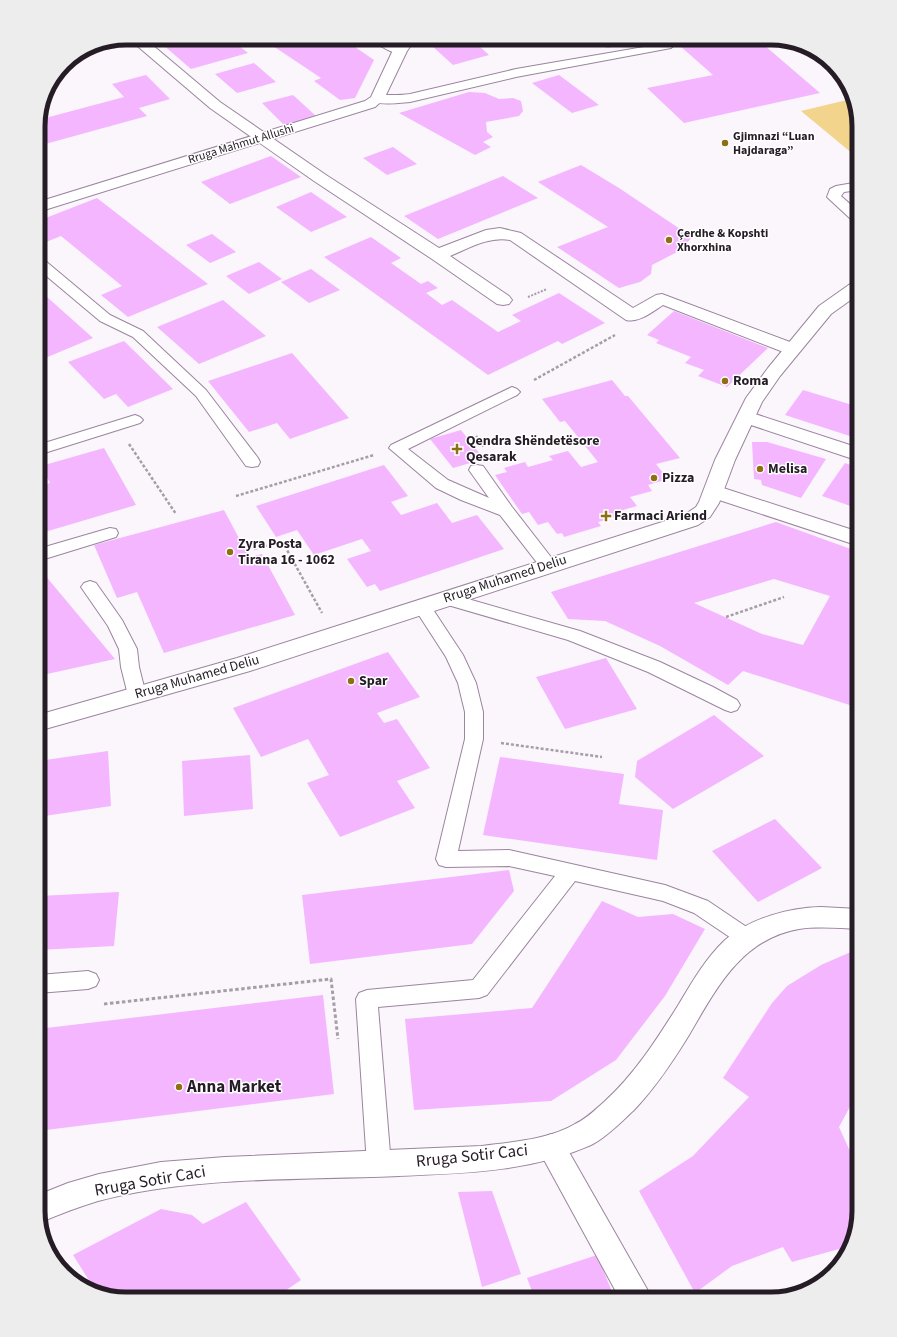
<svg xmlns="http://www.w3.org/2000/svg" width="897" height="1337" font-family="'Source Sans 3',sans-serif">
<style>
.green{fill:#f2d48c}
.building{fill:#f4b6fe;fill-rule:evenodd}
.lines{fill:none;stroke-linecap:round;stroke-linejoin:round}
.lane-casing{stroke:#9b849f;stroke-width:2}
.street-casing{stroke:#9b849f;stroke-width:2}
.secondary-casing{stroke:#9b849f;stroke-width:2}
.path-far2{stroke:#a59ea6;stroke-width:2;stroke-dasharray:2 1.5;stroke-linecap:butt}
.path-far1{stroke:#a59ea6;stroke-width:2.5;stroke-dasharray:3 2;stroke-linecap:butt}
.path{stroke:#a59ea6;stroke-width:3;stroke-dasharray:3.5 2.5;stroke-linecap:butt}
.lane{fill:#fff;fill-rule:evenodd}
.street{fill:#fff;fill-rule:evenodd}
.secondary{fill:#fff;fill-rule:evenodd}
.poi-dot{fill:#8e6f13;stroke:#fff;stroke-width:1.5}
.labels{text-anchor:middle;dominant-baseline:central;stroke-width:3;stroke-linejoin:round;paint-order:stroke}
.far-poi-label{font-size:12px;font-weight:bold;fill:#251c26;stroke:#fff;text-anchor:start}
.far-street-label{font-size:12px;fill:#251c26;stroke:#fff}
.poi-label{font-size:14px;font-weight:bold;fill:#251c26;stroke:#fff;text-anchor:start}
.street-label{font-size:14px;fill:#251c26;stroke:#fff}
.near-poi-label{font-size:17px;font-weight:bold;fill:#251c26;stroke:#fff;text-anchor:start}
.near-street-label{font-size:17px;fill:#251c26;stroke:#fff}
.rim{fill:none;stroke:#251c26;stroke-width:5}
</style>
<rect width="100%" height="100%" fill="#fbf6fc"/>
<path class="green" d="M847 100C863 113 859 141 859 159L801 111Z"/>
<g class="building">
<polygon points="155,38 229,38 248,53 191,69"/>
<polygon points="261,38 342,38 374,60 355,98 340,100 314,81 321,78"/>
<polygon points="444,38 482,38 478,45 489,55 453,65 431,45 442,41"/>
<polygon points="596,38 659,38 659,39 607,48"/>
<polygon points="671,38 756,38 820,93 684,123 647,88 713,75"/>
<polygon points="254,63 276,82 237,93 215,74"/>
<polygon points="146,75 170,99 139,108 147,116 38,146 38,120 124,97 112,84"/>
<polygon points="559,75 599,105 572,113 532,83"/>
<polygon points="469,92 485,93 499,99 513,98 521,101 523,111 519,116 486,122 487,132 493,137 483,142 491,147 475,155 399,113"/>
<polygon points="293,95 316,116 284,125 262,103"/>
<polygon points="393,147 417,164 387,175 363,158"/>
<polygon points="271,156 301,177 230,204 201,182"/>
<polygon points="581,165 619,188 692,237 681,250 652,265 651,274 640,282 619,288 557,247 608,227 538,182"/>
<polygon points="503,176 538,198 438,239 404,216"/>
<polygon points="311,192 347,217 311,232 276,207"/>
<polygon points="97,198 208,284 128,317 101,295 122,286 61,236 41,244 38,242 38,221"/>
<polygon points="212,234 236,252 210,263 186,245"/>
<polygon points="371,237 401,258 391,263 421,284 428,281 438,288 426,293 442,305 452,300 498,332 521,321 512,315 559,293 605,323 562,344 558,341 488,375 324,257"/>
<polygon points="259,262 282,279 249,294 226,276"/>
<polygon points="311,269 340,290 309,303 281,282"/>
<polygon points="38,289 93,338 38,361"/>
<polygon points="223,300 266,336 199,364 157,327"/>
<polygon points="674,311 768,348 727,387 698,376 704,370 685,363 691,357 656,343 659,340 647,335"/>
<polygon points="124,341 173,389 128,407 116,394 104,399 68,362"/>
<polygon points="292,353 349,418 290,439 277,423 249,432 208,381"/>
<polygon points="612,380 625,396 628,396 680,458 656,464 668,479 648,485 652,491 630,497 637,506 616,512 619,516 598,522 601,526 564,537 562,533 557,534 548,522 538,525 529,512 522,514 495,475 507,472 504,468 525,462 528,467 553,460 549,456 568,451 581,467 598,462 565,421 560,422 542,399"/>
<polygon points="803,390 859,407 859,439 785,415"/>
<polygon points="461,430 484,459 453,468 430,439"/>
<polygon points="752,442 767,442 826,459 801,498 762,485 761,480 754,479"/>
<polygon points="104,448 136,505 38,534 38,486 50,483 41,466"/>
<polygon points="845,463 859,468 859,509 822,496"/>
<polygon points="384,465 408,496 391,502 401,515 437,503 452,523 477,515 504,549 380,591 375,584 367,587 347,559 371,551 362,539 314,555 297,530 276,537 256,506"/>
<polygon points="224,510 249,557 262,554 295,615 164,653 137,592 117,598 94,545"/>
<path d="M776 522 859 552V708L743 671 728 685 660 646 605 621 568 619 551 592ZM774 579 830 596 803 645 762 634 694 603Z"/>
<polygon points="44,574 115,659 38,676 38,576"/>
<polygon points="388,652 420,697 377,713 384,723 397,719 430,768 397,781 415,808 340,837 307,783 329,775 308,739 261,757 233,708"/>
<polygon points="606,658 637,709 565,729 536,677"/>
<polygon points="714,715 764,756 673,809 635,777 637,761"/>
<polygon points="108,751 111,806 38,817 38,761"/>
<polygon points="250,755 253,809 184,816 182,761"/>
<polygon points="500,757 624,774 619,804 663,810 657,860 483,835"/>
<polygon points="775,819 822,868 758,902 712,851"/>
<polygon points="509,870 514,891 472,944 310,964 302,895"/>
<polygon points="119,892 114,946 38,950 38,896"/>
<polygon points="602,901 638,917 673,914 705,929 665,996 616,1060 551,1101 414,1110 405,1019 532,1008"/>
<polygon points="853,951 859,951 859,1090 839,1127 859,1171 859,1212 850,1246 792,1262 783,1247 732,1266 695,1293 639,1191 693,1156 749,1097 723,1078 772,1003 787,986 821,965"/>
<polygon points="323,995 334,1094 38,1131 38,1029"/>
<polygon points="492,1191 521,1274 482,1287 458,1192"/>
<polygon points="246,1202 301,1280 273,1299 120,1299 95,1290 73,1255 161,1209 192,1215 203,1224"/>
<polygon points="597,1255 615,1299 535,1299 527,1278"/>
</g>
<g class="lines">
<g class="lane-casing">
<g id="lane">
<path d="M667 43 671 44 673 46 671 48 516 77 410 102C398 103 385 105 373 102L371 99 373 96C383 94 398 96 410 94L516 69Z"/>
<polygon points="859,182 859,190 844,192 841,196 859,212 859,223 854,222 827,197 830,189 836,186"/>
<polygon points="38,258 43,259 110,315 143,331 206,390 258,458 260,462 258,466 252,467 246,466 196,396 133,337 100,321 38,269"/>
<polygon points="512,387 517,389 520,392 517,395 408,449 448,480 489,498 469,470 471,466 477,465 483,466 512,507 554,561 556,565 554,569 548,571 542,569 500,515 461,500 436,488 389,448 391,445"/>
<polygon points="135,415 140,417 143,420 140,423 38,455 38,445"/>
<polygon points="110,528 116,529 118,533 116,537 38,561 38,549"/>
<polygon points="90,581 96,583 122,620 137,649 139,667 146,695 143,700 137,702 131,700 128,695 121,667 119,649 108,626 81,587 84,583"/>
<polygon points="447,593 580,631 660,662 713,687 737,700 740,705 737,710 731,712 725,710 648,672 568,640 441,603 438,599 441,595"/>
<polygon points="422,600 428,602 463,655 476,683 483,712 483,739 458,851 509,850 665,885 708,901 754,932 757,938 754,944 747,947 740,944 694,913 663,901 575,881 487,995 479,998 378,1007 391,1165 387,1173 379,1176 371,1173 367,1165 356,999 359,993 367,990 473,980 555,876 509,866 446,867 439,865 436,859 465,739 465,712 458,683 446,657 413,606 416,602"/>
<polygon points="88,971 96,974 99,980 96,986 88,989 38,993 38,975"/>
</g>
</g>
<g class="street-casing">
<g id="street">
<path d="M128 38H144L220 102 326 175 439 248 486 230 500 228 521 233 633 308 656 295 662 294 798 345 801 349 798 353 792 354 786 353 663 305C652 312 639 323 626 320L510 240C489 236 469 248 450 256L509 296 512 300 509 304 503 305 497 304 432 259 314 181 210 108Z"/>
<path d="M370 38C383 38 399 38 407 50L405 53C394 56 382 46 372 41Z"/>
<polygon points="746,411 859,448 859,461 739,421 737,417 739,413"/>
<polygon points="714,485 859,532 859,546 707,496 704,491 707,486"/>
<polygon points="551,1134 561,1138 647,1289 651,1299 620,1299 537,1147 541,1138"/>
</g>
</g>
<g class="secondary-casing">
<g id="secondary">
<polygon points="402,38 416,38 407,51 384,99 375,107 38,212 38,202 365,101 371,97 393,50"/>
<polygon points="859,281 859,294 831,314 780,376 762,402 735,460 719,503 710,517 698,525 250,671 38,731 38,715 237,658 684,515 696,507 699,502 715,460 746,398 768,368 819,306 853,282"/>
<path d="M821 907 859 909V929C839 928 818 926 799 929 741 939 716 989 689 1035 673 1061 656 1087 634 1110 621 1122 607 1137 591 1145 530 1172 464 1173 399 1176 302 1180 191 1176 98 1201 78 1207 60 1214 41 1222L38 1211V1195L68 1183 99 1174 161 1162 225 1157 481 1146C511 1142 548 1140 575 1124 586 1119 595 1110 604 1102 635 1074 657 1039 679 1004 692 982 706 958 725 940 751 918 788 908 821 907Z"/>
</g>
</g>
<polyline class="path-far2" points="528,297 547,289"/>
<g class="path-far1">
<polyline points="534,380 615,335"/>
<polyline points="476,436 484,447"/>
<polyline points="129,444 176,514"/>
<polyline points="236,496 374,455"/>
<polyline points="254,549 282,541 322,613"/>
<polyline points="726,617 784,597"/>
<polyline points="501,743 602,757"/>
</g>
<polyline class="path" points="104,1004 331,979 338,1039"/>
<use href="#lane" class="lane"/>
<use href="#street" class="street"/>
<use href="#secondary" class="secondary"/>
</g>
<g class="poi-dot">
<circle cx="725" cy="143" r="4"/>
<circle cx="669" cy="240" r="4"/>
<circle cx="725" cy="381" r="4"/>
<path d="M455 443h4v4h4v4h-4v4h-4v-4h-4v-4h4z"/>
<circle cx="760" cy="469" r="4"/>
<circle cx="654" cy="478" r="4"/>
<path d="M604 510h4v4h4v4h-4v4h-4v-4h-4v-4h4z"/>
<circle cx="230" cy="552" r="4"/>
<circle cx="351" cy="681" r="4"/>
<circle cx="179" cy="1087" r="4"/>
</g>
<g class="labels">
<g class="far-poi-label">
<text x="733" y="136">Gjimnazi “Luan<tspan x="733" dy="14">Hajdaraga”</tspan></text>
<text x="677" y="233">Çerdhe &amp; Kopshti<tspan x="677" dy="14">Xhorxhina</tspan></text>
</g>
<g class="far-street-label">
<text transform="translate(241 144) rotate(-17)">Rruga Mahmut Allushi</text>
</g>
<g class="poi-label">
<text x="733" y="381">Roma</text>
<text x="466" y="441">Qendra Shëndetësore<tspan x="466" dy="16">Qesarak</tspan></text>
<text x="768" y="469">Melisa</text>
<text x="662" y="478">Pizza</text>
<text x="614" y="516">Farmaci Ariend</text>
<text x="238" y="544">Zyra Posta<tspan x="238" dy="16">Tirana 16 - 1062</tspan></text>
<text x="359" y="681">Spar</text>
</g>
<g class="street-label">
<text transform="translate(505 579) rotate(-18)">Rruga Muhamed Deliu</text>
<text transform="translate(197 677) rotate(-16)">Rruga Muhamed Deliu</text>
</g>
<g class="near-poi-label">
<text x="187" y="1087">Anna Market</text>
</g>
<g class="near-street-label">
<text transform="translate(472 1156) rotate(-6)">Rruga Sotir Caci</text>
<text transform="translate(150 1181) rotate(-10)">Rruga Sotir Caci</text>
</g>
</g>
<path d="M0 0H897V1337H0ZM126 45H771A81 81 0 0 1 852 126V1211A81 81 0 0 1 771 1292H126A81 81 0 0 1 45 1211V126A81 81 0 0 1 126 45Z" fill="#eeedee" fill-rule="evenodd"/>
<path class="rim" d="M126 45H771A81 81 0 0 1 852 126V1211A81 81 0 0 1 771 1292H126A81 81 0 0 1 45 1211V126A81 81 0 0 1 126 45Z"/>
</svg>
